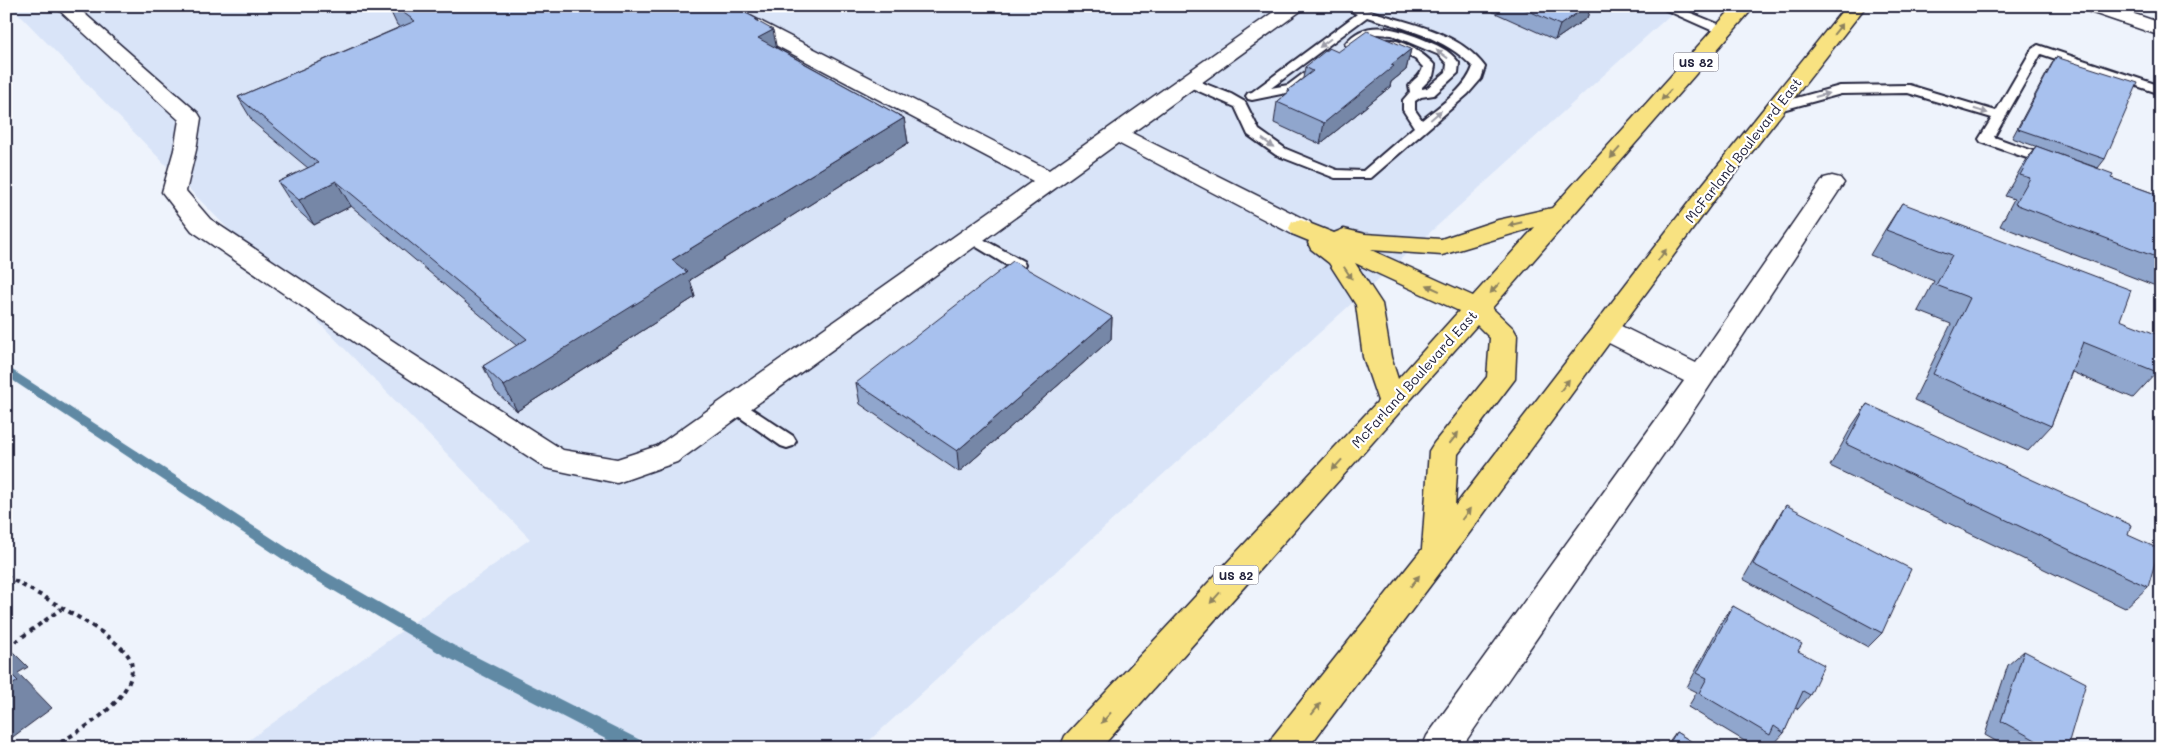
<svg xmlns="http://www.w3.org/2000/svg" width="2167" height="754" font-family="Mali,sans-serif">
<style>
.built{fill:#d9e4f8}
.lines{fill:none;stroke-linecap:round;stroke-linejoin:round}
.stream{fill:#6089a4;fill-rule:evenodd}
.service-casing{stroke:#22223b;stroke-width:4}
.minor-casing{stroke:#22223b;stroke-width:3}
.secondary-casing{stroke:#22223b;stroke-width:3}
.trunk-casing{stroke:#22223b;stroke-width:3}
.path{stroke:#22223b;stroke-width:4;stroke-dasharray:4.5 4.5;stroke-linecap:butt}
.service{fill:#fff;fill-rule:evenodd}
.minor{fill:#fff;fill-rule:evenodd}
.secondary{fill:#fff;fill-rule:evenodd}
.trunk{fill:#f8e281;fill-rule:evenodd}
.wall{fill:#90a6cd;stroke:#22223b}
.shaded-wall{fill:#7687a7;stroke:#22223b}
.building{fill:#a8c1ee;stroke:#22223b}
.oneway{fill:#8d825e}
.oneway2{fill:#9c9ca7}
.labels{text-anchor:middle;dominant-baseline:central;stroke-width:4.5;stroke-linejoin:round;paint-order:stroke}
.shield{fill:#fff;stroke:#646476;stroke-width:1}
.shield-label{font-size:12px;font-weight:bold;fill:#22223b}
.street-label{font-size:14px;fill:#22223b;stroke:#fff}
</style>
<rect width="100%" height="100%" fill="#eef3fc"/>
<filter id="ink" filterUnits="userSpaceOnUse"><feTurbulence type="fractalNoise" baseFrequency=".02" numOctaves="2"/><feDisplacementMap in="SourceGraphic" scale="10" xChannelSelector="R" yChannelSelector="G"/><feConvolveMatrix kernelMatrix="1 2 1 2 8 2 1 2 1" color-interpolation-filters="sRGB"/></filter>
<g filter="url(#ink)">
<polygon class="built" points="11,6 1680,6 861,748 238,748 530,539"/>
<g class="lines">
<polygon class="stream" points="6,366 312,564 453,645 646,743 648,748 623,748 443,655 302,572 6,376"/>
<g class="service-casing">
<g id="service">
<path d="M1341 6C1359 6 1373 12 1390 17 1425 27 1463 37 1485 67L1481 79 1468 94 1371 178H1335L1276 155 1248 135 1235 107 1185 85 1183 82 1189 78 1193 79 1231 94 1245 102 1259 130 1286 149 1337 170 1363 171 1414 127 1403 110V100L1410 92 1409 86C1414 78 1421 77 1423 67L1415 59 1385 46 1383 43 1385 40C1399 37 1427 55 1435 66L1433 76 1422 87V89L1427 88 1446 72 1447 64 1439 55 1392 35 1377 34 1369 36 1351 48 1347 47 1345 44C1365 18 1394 28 1420 38 1436 45 1449 49 1459 63L1458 73 1434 95 1421 97 1415 101V110L1422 120C1440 105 1465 90 1473 67 1445 37 1405 29 1367 17L1271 88 1288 85 1304 73H1312L1314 76 1312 79 1296 91 1252 100 1248 99 1246 96 1248 93 1252 92 1357 14Z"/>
<polygon points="1657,6 1674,6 1728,28 1730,31 1728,34 1720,34"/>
<polygon points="2038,45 2161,86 2161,94 2041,54 1994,137 2055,159 2057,162 2050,166 1981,142 1979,139 1992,118 1908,93 1841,94 1775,112 1769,108 1770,105 1840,86 1909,85 1996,111 2032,49"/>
<polygon points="970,232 1023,261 1025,265 1023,269 1013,269 965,240 963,237 965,234"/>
<polygon points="734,399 740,401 793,436 796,441 793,446 787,448 781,446 728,409 726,405 728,401"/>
</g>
</g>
<g class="minor-casing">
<g id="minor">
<polygon points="706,6 731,6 1049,170 1282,6 1305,6 1302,10 1132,133 1310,222 1313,228 1310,234 1301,236 1292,234 1118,143 677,462 617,483 546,468 388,365 192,231 162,192 174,150 179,120 60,11 63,7 77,7 198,113 201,118 196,150 186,191 210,219 408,351 563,450 617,459 657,446 1033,181 709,10"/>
<polygon points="1832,176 1840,178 1844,183 1689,417 1461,748 1422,748 1427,736 1684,381 1597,337 1593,330 1597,323 1606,321 1615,323 1696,363 1824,178"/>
</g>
</g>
<g class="secondary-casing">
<polygon id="secondary" points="2081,6 2111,6 2161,23 2161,36 2084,10"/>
</g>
<g class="trunk-casing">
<path id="trunk" d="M1734 6H1755L1492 308 1513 328 1517 335 1515 379 1458 454 1455 506 1699 189 1846 6H1866L1715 199 1448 562 1308 748H1268L1273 736 1422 549 1429 451 1434 443 1487 377 1490 338 1477 325 1101 748H1060L1065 736 1378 401 1363 357 1356 305 1329 263 1311 249 1308 243 1309 241 1292 234 1289 228 1292 222 1301 220 1334 233 1344 229 1365 234 1441 239 1498 220 1552 208ZM1535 227 1473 296 1371 250 1442 255ZM1355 263 1459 311 1398 379 1391 357 1382 304Z"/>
</g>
<g class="path">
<path d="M6 576C32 591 117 635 129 657 134 665 132 678 127 686 112 714 77 732 51 748"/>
<polyline points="8,647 61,609"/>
</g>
<use href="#service" class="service"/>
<use href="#minor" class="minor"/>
<use href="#secondary" class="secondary"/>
<use href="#trunk" class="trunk"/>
</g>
<g class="wall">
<polygon points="388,6 733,6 758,22 777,48 904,118 908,143 690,280 695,297 517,411 496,392 483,366 517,346 351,206 314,225 294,207 278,182 308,168 253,122 238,97 400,27 397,25"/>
<polygon points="1480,6 1591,6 1587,18 1555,40"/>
<polygon points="1411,49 1406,70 1391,82 1390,87 1320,144 1274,123 1277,102 1288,93 1288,90 1303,78 1305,67 1338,52"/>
<polygon points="2056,57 2105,159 2098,168 2012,138 2051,65"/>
<polygon points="2036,146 2111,178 2161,196 2161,288 2000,226 2014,199 2005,196 2021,168"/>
<polygon points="1902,203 2120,320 2157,372 2133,398 2072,372 2051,426 2028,451 1914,400 1951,324 1918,311 1934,281 1870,255 1886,228"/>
<polygon points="1112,317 1111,339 959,472 860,404 856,383"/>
<polygon points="1867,404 2148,587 2125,608 1830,466 1852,426"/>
<polygon points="1786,505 1882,633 1868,647 1743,579 1776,521"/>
<polygon points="1733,606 1798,651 1810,695 1798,709 1795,707 1784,733 1772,746 1764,742 1758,748 1756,748 1688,707 1697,692 1687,687 1722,621"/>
<polygon points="2024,651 2067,748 2008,748 1985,735 2008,665"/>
<polygon points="1676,732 1702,748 1653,748 1657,742 1665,747"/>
</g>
<g class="shaded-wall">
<polygon points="1587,6 1591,6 1587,18 1555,40 1560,25"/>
<polygon points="757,19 761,36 773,30 778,55 763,62 755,20"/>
<polygon points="1411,49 1406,70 1391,82 1390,87 1320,144 1324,123 1391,65"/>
<polygon points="904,118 908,143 690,280 695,297 517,411 504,386 672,260"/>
<polygon points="336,181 351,206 314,225 299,200"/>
<polygon points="1112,317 1111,339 959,472 957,451"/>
<polygon points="6,645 28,667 18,673 52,708 6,742"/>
</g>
<g class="building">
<polygon points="394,6 733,6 757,19 755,20 773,30 758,38 904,118 672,260 687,272 504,386 483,366 527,339 336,181 299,200 278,182 318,163 238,97 415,21"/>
<polygon points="1518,6 1587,6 1560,25"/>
<polygon points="1367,31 1411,49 1391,65 1394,66 1324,123 1277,102 1290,91 1288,90 1313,71 1305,67 1329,48 1338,52"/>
<polygon points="2056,57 2138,83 2105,159 2018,129"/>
<polygon points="2036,146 2113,174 2111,178 2161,196 2161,259 2015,204 2030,178 2020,175"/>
<polygon points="1902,203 2131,290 2120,320 2161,336 2161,359 2157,372 2083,342 2051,426 1933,374 1970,298 1936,285 1952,255 1886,230"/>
<polygon points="1013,261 1112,317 957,451 856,383"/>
<polygon points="1867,404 2131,525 2128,535 2159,549 2148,587 1846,444"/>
<polygon points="1786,505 1911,569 1882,633 1753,564"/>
<polygon points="1733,606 1802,644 1798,651 1824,665 1810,695 1803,691 1784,733 1774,726 1770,735 1699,693 1707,678 1697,673"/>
<polygon points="2024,651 2086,683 2067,748 2050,748 2001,721"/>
<polygon points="6,669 18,681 6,689"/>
<polygon points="1676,732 1702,748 1667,748"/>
<polygon points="1657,742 1666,748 1654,748"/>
</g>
<defs><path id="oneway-solid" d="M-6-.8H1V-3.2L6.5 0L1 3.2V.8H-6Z" transform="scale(1.25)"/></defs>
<g class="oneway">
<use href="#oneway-solid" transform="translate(1838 29) rotate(-51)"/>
<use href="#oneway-solid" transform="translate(1666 95) rotate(132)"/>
<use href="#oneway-solid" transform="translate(1615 153) rotate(131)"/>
<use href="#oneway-solid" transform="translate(1515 224) rotate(166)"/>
<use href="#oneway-solid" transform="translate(1662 255) rotate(-54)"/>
<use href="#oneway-solid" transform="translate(1348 273) rotate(56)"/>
<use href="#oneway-solid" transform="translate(1433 288) rotate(-155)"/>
<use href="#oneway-solid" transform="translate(1495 288) rotate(132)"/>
<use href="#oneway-solid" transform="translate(1565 385) rotate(-53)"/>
<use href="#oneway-solid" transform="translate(1454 438) rotate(-52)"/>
<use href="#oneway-solid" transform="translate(1337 465) rotate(132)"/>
<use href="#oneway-solid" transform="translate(1466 514) rotate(-53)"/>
<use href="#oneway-solid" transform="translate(1415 581) rotate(-52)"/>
<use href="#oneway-solid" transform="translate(1215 598) rotate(132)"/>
<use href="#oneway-solid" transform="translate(1316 709) rotate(-52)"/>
<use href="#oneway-solid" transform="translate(1106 718) rotate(132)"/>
</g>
<g class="oneway2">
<use href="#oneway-solid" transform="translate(1325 43) rotate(143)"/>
<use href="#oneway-solid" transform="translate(1442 54) rotate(-144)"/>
<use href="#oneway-solid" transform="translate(1822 95) rotate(-15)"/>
<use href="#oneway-solid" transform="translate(1981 111) rotate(17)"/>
<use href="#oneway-solid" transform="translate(1436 115) rotate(-41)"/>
<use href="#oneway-solid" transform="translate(1268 143) rotate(36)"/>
</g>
</g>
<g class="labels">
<g class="shield">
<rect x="1673.5" y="52.5" width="45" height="19" rx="4"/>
<rect x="1213.5" y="565.5" width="45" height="19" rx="4"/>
</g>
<g class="shield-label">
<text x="1696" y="62">US 82</text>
<text x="1236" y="575">US 82</text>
</g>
<g class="street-label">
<text transform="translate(1743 150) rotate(-52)">McFarland Boulevard East</text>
<text transform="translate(1414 379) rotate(-48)">McFarland Boulevard East</text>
</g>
</g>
<rect width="2167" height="754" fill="none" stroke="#fff" stroke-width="25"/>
<rect x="12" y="12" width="2142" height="729" fill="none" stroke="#22223b" stroke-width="2" filter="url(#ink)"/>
</svg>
